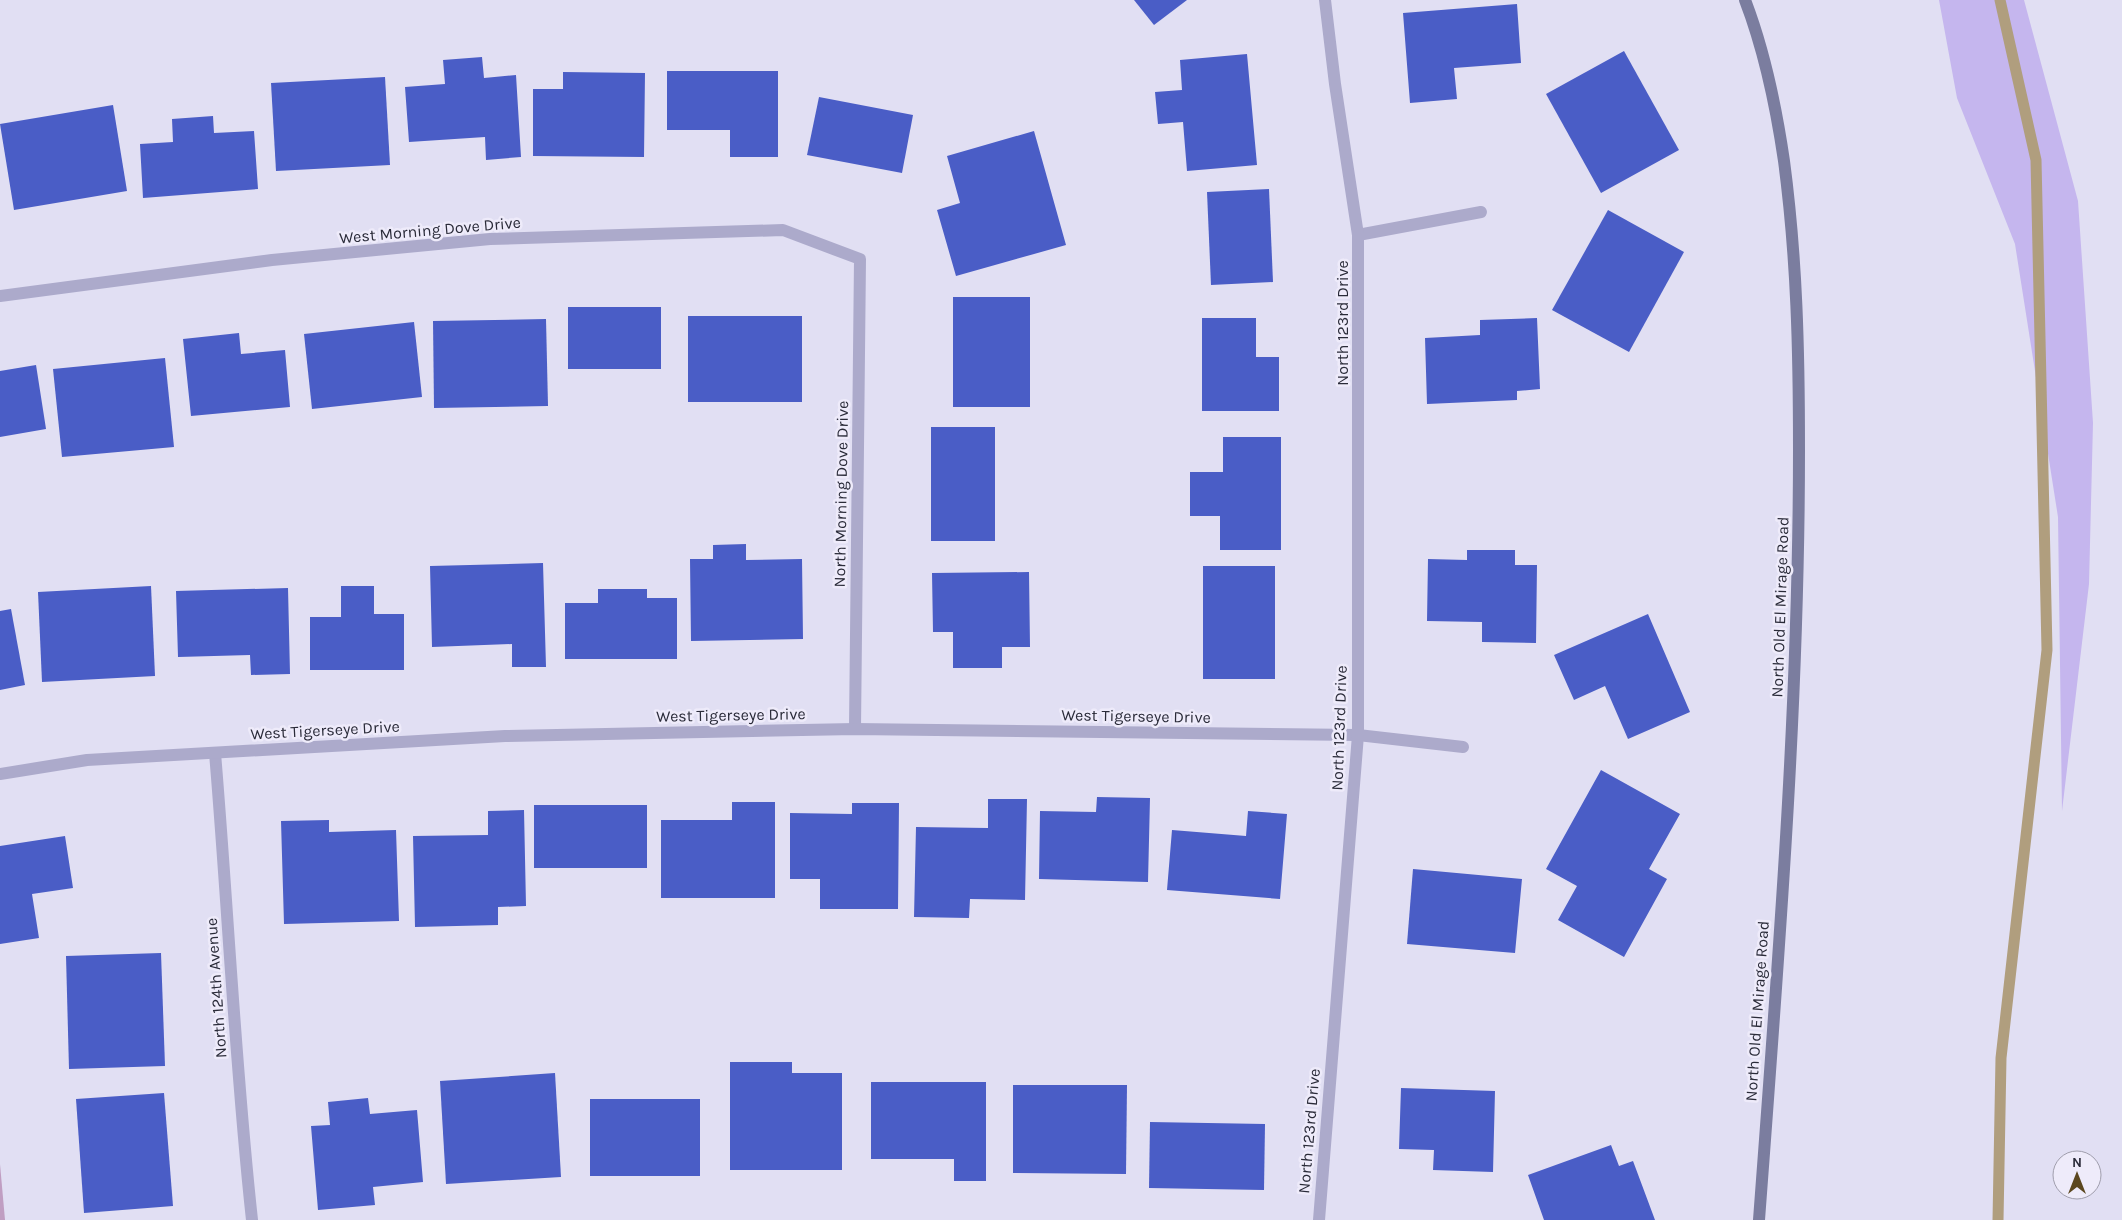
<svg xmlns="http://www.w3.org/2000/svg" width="2122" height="1220" font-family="Karla,sans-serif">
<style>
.green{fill:#c09ec2}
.sand{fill:#c5b6ee}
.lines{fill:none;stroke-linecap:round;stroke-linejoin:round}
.stream{stroke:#b09e7e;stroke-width:11}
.building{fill:#4a5dc6}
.street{stroke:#acaacb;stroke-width:12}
.secondary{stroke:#7b7d9f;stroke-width:12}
.labels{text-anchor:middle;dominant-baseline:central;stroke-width:5;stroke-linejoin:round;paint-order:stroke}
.street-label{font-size:16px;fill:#2a2b39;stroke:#eeebfa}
</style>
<rect width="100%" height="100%" fill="#e1dff3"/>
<polygon class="green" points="0,1164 5,1220 0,1220"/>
<polygon class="sand" points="1939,0 2024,0 2078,201 2093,423 2089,584 2062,811 2058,517 2015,244 1957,98"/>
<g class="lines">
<polyline class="stream" points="1998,1220 2001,1058 2047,650 2036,160 2000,0"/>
</g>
<g class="building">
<polygon points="1134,0 1187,0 1154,25"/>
<polygon points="1517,4 1521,63 1454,68 1457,99 1410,103 1403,13"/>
<polygon points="1624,51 1679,150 1601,193 1546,94"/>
<polygon points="1247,54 1257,165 1187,171 1183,122 1158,124 1155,92 1182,90 1180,60"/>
<polygon points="482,57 484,78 516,75 521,157 486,160 485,137 409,142 405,87 445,84 443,60"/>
<polygon points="667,71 778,71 778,157 730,157 730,130 667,130"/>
<polygon points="563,72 645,73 644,157 533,156 533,89 563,89"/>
<polygon points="385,77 390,165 276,171 271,83"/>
<polygon points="819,97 913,115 902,173 807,155"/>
<polygon points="113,105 127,191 14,210 0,124"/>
<polygon points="213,116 214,133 254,131 258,189 143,198 140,144 173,142 172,119"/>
<polygon points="1034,131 1066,245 956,276 937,210 960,203 947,156"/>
<polygon points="1269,189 1273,282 1211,285 1207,192"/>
<polygon points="1608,210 1684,252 1629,352 1552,310"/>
<rect x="953" y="297" width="77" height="110"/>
<rect x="568" y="307" width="93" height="62"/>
<rect x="688" y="316" width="114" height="86"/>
<polygon points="1202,318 1256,318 1256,357 1279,357 1279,411 1202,411"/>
<polygon points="1537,318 1540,389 1517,391 1517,400 1427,404 1425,338 1480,335 1480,320"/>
<polygon points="546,319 548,406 434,408 433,321"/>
<polygon points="414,322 422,397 312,409 304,334"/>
<polygon points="239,333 241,354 285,350 290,407 191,416 183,339"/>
<polygon points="165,358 174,447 62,457 53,369"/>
<polygon points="36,365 46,429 0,437 0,371"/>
<rect x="931" y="427" width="64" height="114"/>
<polygon points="1223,437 1281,437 1281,550 1220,550 1220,516 1190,516 1190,472 1223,472"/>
<polygon points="746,544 746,560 802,559 803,639 691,641 690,559 713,559 713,545"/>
<polygon points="1467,550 1515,550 1515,565 1537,565 1536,643 1482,642 1482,622 1427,621 1428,559 1467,560"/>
<polygon points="543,563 546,667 512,667 512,644 432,647 430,566"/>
<rect x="1203" y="566" width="72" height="113"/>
<polygon points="1029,572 1030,647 1002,647 1002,668 953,668 953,632 933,632 932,573"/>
<polygon points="151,586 155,676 42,682 38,592"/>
<polygon points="341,586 374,586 374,614 404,614 404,670 310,670 310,617 341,617"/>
<polygon points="288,588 290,674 251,675 250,655 178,657 176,591"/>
<polygon points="598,589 647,589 647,598 677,598 677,659 565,659 565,603 598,603"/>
<polygon points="11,609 25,685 0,690 0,611"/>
<polygon points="1648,614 1690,712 1628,739 1605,686 1574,700 1554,655"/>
<polygon points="1601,770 1680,814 1649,869 1667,879 1624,957 1558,920 1577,886 1546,869"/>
<polygon points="1097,797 1150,798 1148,882 1039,879 1040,811 1096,812"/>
<polygon points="988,799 1027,799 1025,900 970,899 969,918 914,917 916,827 988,828"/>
<polygon points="732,802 775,802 775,898 661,898 661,820 732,820"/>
<polygon points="852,803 899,803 898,909 820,909 820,879 790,879 790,813 852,814"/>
<rect x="534" y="805" width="113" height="63"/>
<polygon points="524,810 526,906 498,907 498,925 415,927 413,836 488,835 488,811"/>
<polygon points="1248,811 1287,814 1280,899 1167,890 1172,830 1246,836"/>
<polygon points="329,820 329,832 396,830 399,921 284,924 281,821"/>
<polygon points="65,836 73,888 32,894 39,938 0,944 0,846"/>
<polygon points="1413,869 1522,879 1515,953 1407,944"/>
<polygon points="161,953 165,1066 69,1069 66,956"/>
<polygon points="730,1062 792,1062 792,1073 842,1073 842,1170 730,1170"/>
<polygon points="555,1073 561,1177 446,1184 440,1081"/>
<polygon points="871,1082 986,1082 986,1181 954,1181 954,1159 871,1159"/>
<polygon points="1013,1085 1127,1085 1126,1174 1013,1173"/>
<polygon points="1401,1088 1495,1091 1493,1172 1433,1170 1434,1150 1399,1149"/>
<polygon points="164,1093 173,1206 84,1213 76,1099"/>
<polygon points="368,1098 370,1114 417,1110 423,1182 373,1187 375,1205 318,1210 311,1126 330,1125 328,1102"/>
<rect x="590" y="1099" width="110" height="77"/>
<polygon points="1150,1122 1265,1124 1264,1190 1149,1188"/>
<polygon points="1611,1145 1619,1166 1633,1161 1655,1220 1544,1220 1528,1175"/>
</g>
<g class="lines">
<g class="street">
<polyline points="1358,235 1481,212"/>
<polyline points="0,296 272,260 490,239 783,230 860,259 855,729"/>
<path d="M215 753C228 908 235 1065 252 1220"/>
<polyline points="0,774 87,760 505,736 855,729 1358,735 1463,747"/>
<polyline points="1319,1220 1358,735 1358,235 1335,84 1325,0"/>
</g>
<path class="secondary" d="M1745 0C1765 52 1776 106 1784 161 1797 259 1799 352 1799 450 1799 707 1778 964 1759 1220"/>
</g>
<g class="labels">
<g class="street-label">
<text transform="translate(430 230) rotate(-5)">West Morning Dove Drive</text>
<text transform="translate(1342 323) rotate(-90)">North 123rd Drive</text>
<text transform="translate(841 494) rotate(-89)">North Morning Dove Drive</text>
<text transform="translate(1780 607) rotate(-88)">North Old El Mirage Road</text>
<text transform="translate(731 715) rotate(-1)">West Tigerseye Drive</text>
<text transform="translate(1136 716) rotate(1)">West Tigerseye Drive</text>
<text transform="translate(1339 728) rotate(-88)">North 123rd Drive</text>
<text transform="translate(325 730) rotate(-3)">West Tigerseye Drive</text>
<text transform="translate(216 988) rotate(-94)">North 124th Avenue</text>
<text transform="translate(1757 1011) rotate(-86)">North Old El Mirage Road</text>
<text transform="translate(1309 1131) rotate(-85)">North 123rd Drive</text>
</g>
</g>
<g transform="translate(2077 1175)"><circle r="24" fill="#eeebfa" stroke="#a09ead"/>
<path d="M0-4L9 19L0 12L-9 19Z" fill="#5b471f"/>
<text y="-8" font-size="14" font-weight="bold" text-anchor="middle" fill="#2a2b39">N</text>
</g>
</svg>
